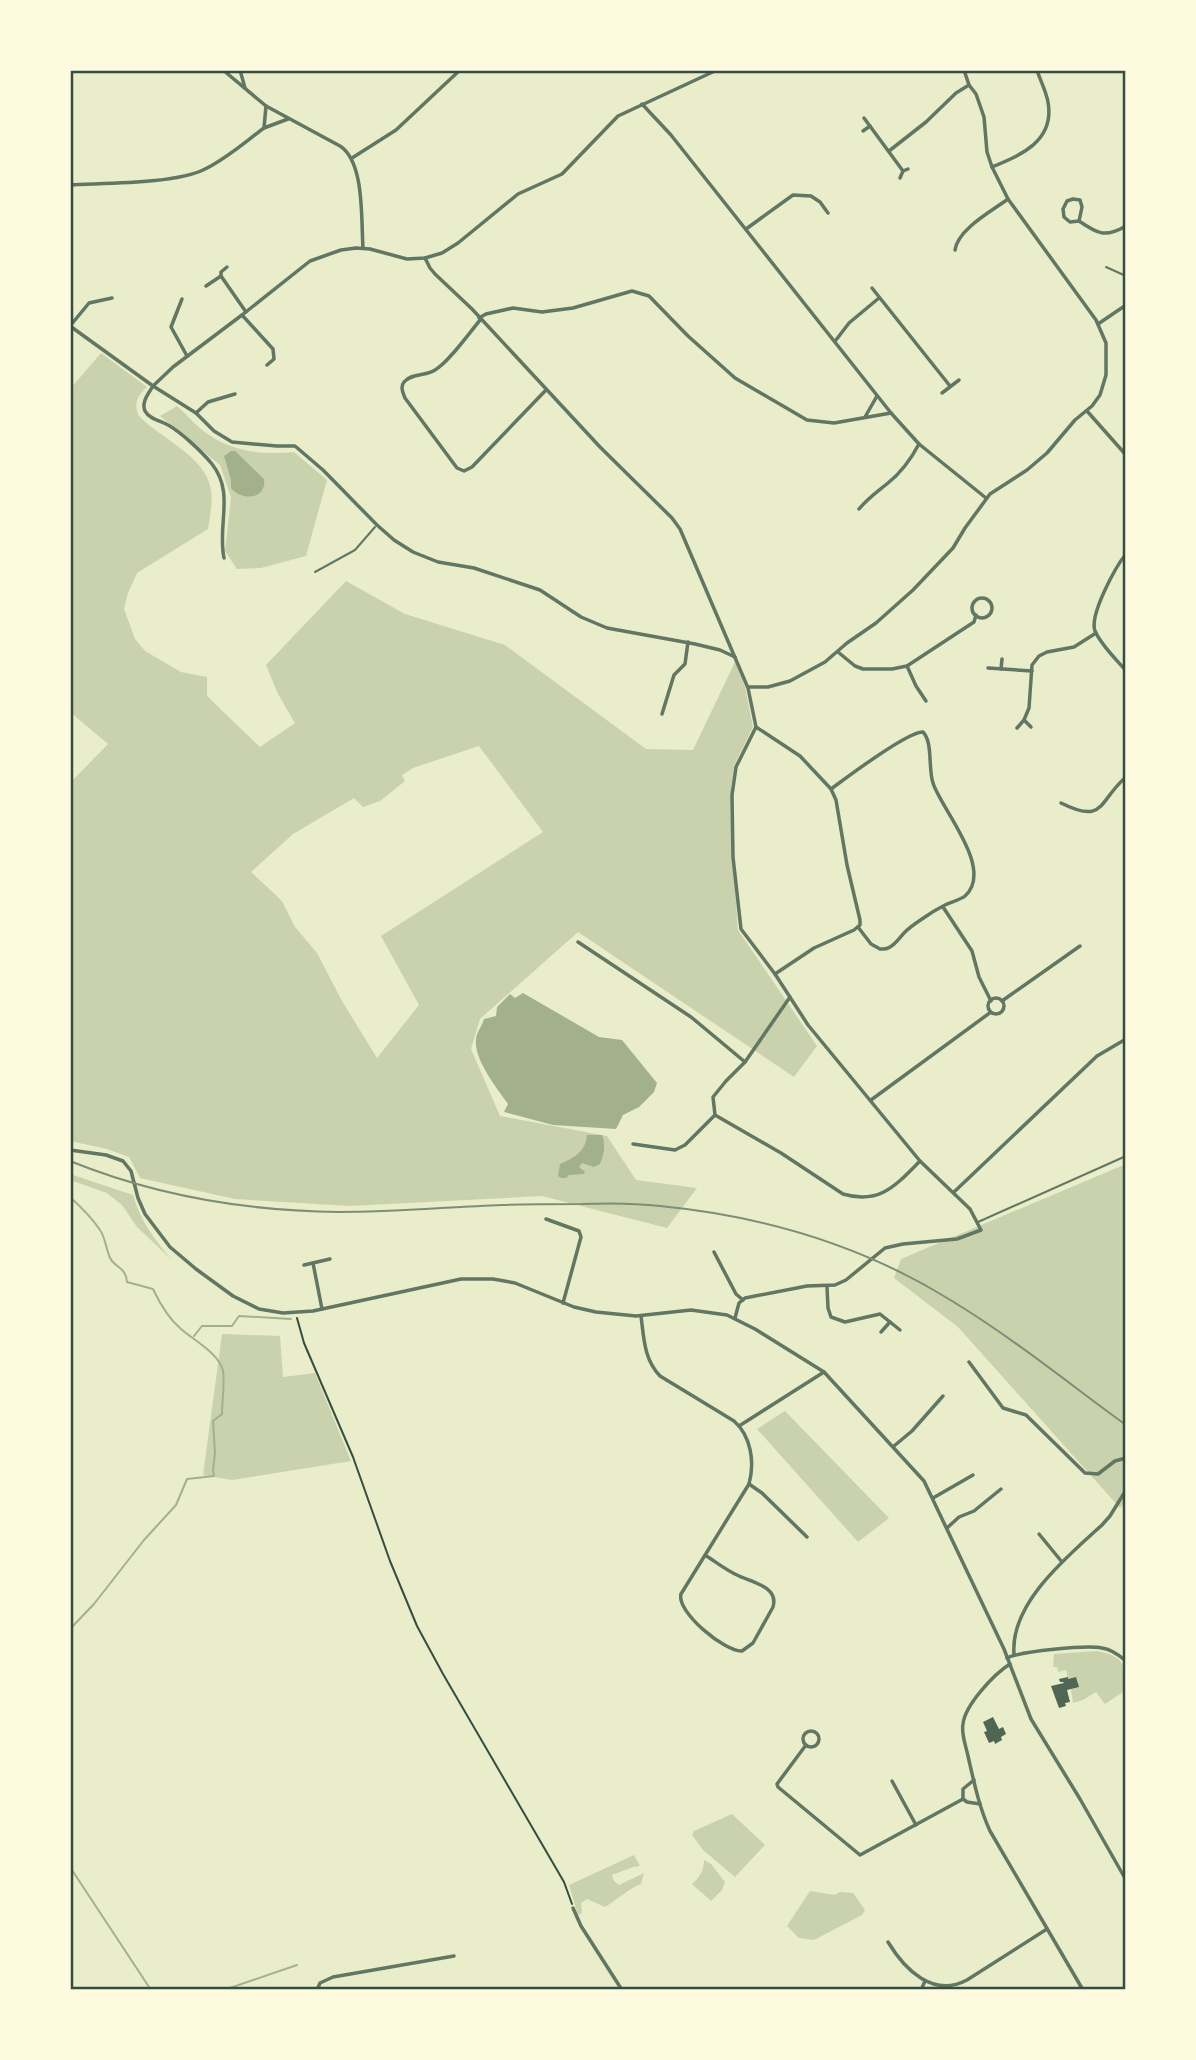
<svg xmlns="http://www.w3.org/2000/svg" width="1196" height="2060" font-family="Cabin,sans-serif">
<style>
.green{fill:#cad2ad;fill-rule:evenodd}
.water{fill:#a3b18a}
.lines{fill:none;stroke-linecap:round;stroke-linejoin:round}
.stream{stroke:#a3b18a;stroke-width:2}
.building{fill:#4f6655}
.path{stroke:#344e41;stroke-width:2}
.service{stroke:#617663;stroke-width:2}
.minor{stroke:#617663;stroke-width:3.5}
.tertiary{stroke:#617663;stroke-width:3.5}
.rail{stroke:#7c8e77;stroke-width:2}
.neatline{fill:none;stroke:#344e41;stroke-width:2.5}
</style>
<rect width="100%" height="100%" fill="#e9edc9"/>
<g class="green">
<path d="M101 353 147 387C138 395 133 403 139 416 161 439 206 456 211 490 213 503 210 516 208 529L137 573 128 593 124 609 135 639 145 651 181 672 207 677V696L260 747 295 723 278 694 266 665 346 581 405 614 505 645 646 749 693 750 735 662 745 687 753 727 734 766 731 787 733 857 738 930 817 1046 794 1077 578 932 480 1019 471 1049 500 1116 607 1136 636 1180 697 1188 667 1228 542 1196 350 1206 235 1199 140 1178 129 1157 107 1149 70 1141V783L108 744 70 712V389ZM479 746 543 832 381 936 419 1005 377 1058 342 1001 317 953 295 927 282 901 251 872 293 834 354 798 363 807 380 801 405 781 402 775 413 768Z"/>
<path d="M177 406C187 415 198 428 209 435 234 452 265 455 294 452L327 480 306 556 261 568 237 569 225 551 231 497 220 465 160 416Z"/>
<polygon points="1126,1164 1126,1502 1120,1508 958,1327 894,1278 901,1259"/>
<path d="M70 1174 133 1195C140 1220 154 1239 171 1259L137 1227 122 1205 107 1193 70 1180Z"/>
<polygon points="222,1334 280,1336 283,1377 315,1373 351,1461 232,1480 203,1475"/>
<polygon points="785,1411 889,1518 858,1542 757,1429"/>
<path d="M1097 1651C1124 1656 1126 1665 1126 1690L1105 1704 1096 1692 1083 1700 1073 1703 1071 1689 1078 1687 1076 1677 1068 1679 1066 1670 1058 1672 1057 1667H1053L1054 1654Z"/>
<polygon points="732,1814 765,1845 735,1877 703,1850 692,1835 694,1831"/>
<path d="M634 1855 640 1866 633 1867 612 1875 614 1881 619 1885 644 1873 641 1884C631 1887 615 1901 605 1907L587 1899 581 1903 582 1913 578 1915 569 1885Z"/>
<path d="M704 1860 711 1864 725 1882 722 1890 711 1901 692 1884C700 1877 704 1870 704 1860Z"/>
<polygon points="810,1891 835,1895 840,1892 853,1893 865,1910 862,1915 814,1940 799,1938 787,1926"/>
</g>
<g class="water">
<path d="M231 451H235L264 479C267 500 241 501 231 488V480L224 456Z"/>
<path d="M523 993 599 1037 622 1040 657 1083 654 1092 639 1107 623 1115 616 1129 553 1125 504 1112 508 1104C497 1088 474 1060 476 1040 476 1033 482 1026 484 1019L496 1016 497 1007 510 994 515 998Z"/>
<path d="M587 1135H602C606 1145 604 1155 600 1164L594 1167 582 1163 579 1167 585 1172 584 1174 569 1175 566 1178H561L558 1176 560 1164C574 1158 586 1151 587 1135Z"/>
</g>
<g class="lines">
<g class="stream">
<path d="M70 1197C81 1207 92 1218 100 1230 106 1238 107 1256 112 1261 119 1269 126 1269 127 1282L153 1289C160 1304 168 1318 181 1329 192 1339 220 1354 223 1371 225 1384 222 1400 222 1414L213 1421 215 1453 213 1470 214 1476 187 1479 176 1505 144 1540 94 1604 70 1629"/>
<polyline points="194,1336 202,1326 232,1326 239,1316 291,1319"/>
<polyline points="70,1867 151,1990"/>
<polyline points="224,1990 297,1965"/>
</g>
</g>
<g class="building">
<polygon points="1068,1677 1068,1679 1076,1677 1079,1687 1067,1690 1070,1702 1065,1703 1066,1706 1059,1708 1051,1686 1064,1683 1063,1682 1060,1682 1059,1679"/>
<polygon points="993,1717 999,1729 1003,1727 1006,1734 1001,1737 1002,1740 995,1744 994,1741 989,1743 984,1732 987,1731 983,1722"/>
</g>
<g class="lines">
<polyline class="path" points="297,1318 304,1343 353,1457 390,1561 417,1626 443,1674 564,1882 572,1904"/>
<g class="service">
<polyline points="1106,267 1126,276"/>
<polyline points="315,572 355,550 375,527"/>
<polyline points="978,1222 1126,1156"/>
</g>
<g class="minor">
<path d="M223 70 266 106 340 146C365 162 361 221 363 248"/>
<polyline points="240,70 245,88"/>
<polyline points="70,72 77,70"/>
<polyline points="642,104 671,135 891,413 919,444 986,498"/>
<polyline points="864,118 903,171"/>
<polyline points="264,128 288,119"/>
<polyline points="863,131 870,126"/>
<polyline points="889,151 926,122 956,93 969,85"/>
<polyline points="352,158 396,130 460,70"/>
<path d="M992 167C1021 155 1055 141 1048 102 1046 91 1040 80 1037 70"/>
<polyline points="900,178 903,171 908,169"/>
<path d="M70 185C105 183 176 184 205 169 226 159 245 142 264 128L266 106"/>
<path d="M1079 221 1082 207 1080 200 1073 199 1067 201 1063 209 1064 217 1070 222 1079 221C1098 234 1105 238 1126 226"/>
<polyline points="746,229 793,195 811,196 820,202 828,213"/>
<path d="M955 250C958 229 992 211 1008 199"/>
<polyline points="425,258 430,268 435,274 472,309 600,447 672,518 680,529 748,688 756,727 736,767 732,795 733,857 741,929 775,974 808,1025 920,1161 970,1209 981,1230 957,1239 903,1244 885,1248 846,1280 835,1285 807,1286 745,1298 739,1303 735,1318"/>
<polyline points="221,276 246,312"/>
<polyline points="206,286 221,276 221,272 227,267"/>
<polyline points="872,288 950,386"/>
<polyline points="182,299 171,327 187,356"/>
<polyline points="242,315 273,349 274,359 267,365"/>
<polyline points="479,318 486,314 513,308 542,312 573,308 632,291 649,296 688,336 735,378 807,420 834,423 891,413"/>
<path d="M481 319C469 333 449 362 435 370 427 376 411 373 404 382 400 387 403 393 405 398L457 468 464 471 472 467 545 391"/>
<polyline points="1098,324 1126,305"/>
<polyline points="70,326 89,303 112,298"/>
<polyline points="836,340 849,323 879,298"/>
<polyline points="942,393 959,380"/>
<polyline points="1087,411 1126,455"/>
<polyline points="196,413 208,402 235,394"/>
<polyline points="865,417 877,396"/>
<path d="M859 509C868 498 877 492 888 483 902 472 911 459 919 444"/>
<path d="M1126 554C1116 566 1089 615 1095 631 1101 645 1116 659 1126 671"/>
<path d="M224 558C217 525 235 493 212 464 202 452 181 432 168 425 161 421 149 419 145 411 141 402 149 393 153 386L196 413 214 431 232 442 277 446H295L323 470 377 525 394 540 413 552 438 562 474 568 540 590 581 617 607 628 695 644 720 650 735 657"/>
<circle cx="982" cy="608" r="10"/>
<polyline points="838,652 855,666 863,669 892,669 907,666 974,622 976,615"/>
<polyline points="907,666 916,686 926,701"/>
<polyline points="988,668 1032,671"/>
<polyline points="1001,669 1002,659"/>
<polyline points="749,687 768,687 790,681 825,662 847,643 876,623 913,590 953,548 965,528 990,494 1027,470 1047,453 1075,420 1092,406 1100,395 1106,375 1106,343 1096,320 1008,199 992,167 987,152 984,117 976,94 969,85 964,70"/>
<polyline points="662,714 674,675 685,664 688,642"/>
<polyline points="1024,720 1031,727"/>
<polyline points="756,727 800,756 831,789 836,800 847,865 860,920 860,925 854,930 814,948 775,974"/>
<polyline points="1017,728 1024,720 1029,708 1032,665 1039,656 1047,652 1074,647 1096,633"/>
<path d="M831 789C846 778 908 731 923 732 933 742 928 768 933 783 941 809 995 869 965 896 960 900 951 902 945 905 937 909 929 914 922 919 916 923 910 927 905 932 900 937 896 944 890 947 886 950 884 949 880 949L871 944 858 927"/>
<path d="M1061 803C1105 825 1098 801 1126 777"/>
<polyline points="943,907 972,951 979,977 991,1001"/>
<polyline points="578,942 691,1017 745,1062"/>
<path d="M790 997 745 1062 726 1081 713 1097 715 1115 781 1153 843 1194C880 1205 896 1185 920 1161"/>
<circle cx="996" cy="1006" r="8"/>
<polyline points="1002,1001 1080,946"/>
<polyline points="871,1100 991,1012"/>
<polyline points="633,1144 675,1150 685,1145 715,1115"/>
<polyline points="954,1192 1097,1056 1126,1039"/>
<polyline points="546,1219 579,1231 581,1237 563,1303"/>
<polyline points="714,1252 736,1294 743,1300"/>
<polyline points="313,1263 322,1309"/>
<polyline points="304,1265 330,1259"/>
<polyline points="827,1287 828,1308 831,1317 845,1322 880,1314 900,1330"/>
<path d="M641 1316C644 1339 644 1359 660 1376L734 1421C751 1436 755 1462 749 1484L681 1594C676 1612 725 1652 742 1651L753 1643 773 1607C779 1587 752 1582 739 1576 727 1571 716 1562 705 1555"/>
<polyline points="881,1332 890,1322"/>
<polyline points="969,1362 1003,1408 1026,1415 1085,1473 1098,1474 1115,1461 1126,1458"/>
<polyline points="739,1426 824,1372"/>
<polyline points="894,1446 912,1431 943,1396"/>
<polyline points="749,1484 762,1493 807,1537"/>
<polyline points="933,1498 973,1475"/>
<polyline points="947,1528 959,1517 974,1511 1001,1489"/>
<polyline points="1039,1534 1062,1562"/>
<path d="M1014 1654C1010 1603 1068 1556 1102 1525L1110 1516 1126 1490"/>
<path d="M1007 1658C1021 1651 1086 1645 1102 1648 1111 1649 1119 1655 1126 1661"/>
<path d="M1010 1664C994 1674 965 1705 963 1724 961 1734 966 1746 968 1756 974 1782 979 1807 990 1831L1083 1990"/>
<circle cx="811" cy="1739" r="8"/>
<polyline points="806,1745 777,1784 778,1787 860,1855 963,1799"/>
<polyline points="974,1780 963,1789 963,1799 967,1802 980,1804"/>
<polyline points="892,1781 916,1825"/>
<polyline points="573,1908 581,1926 622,1990"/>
<path d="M888 1942C905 1970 933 1998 967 1980L1047 1929"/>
<polyline points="217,1989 217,1990"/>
<polyline points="317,1990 320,1983 333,1977 454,1956"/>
<polyline points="921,1990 925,1981"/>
</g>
<g class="tertiary">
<polyline points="70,326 153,386 173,367 242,315 310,261 341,250 356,248 370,249 407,259 425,258 442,253 458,243 518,194 562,174 618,116 717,70"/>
<polyline points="70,1150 106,1155 123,1161 131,1171 138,1198 145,1214 170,1247 196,1269 233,1296 259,1309 283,1313 313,1311 461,1279 493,1279 515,1283 574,1307 596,1312 636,1316 691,1310 727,1315 755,1329 824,1372 924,1481 1004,1649 1031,1719 1080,1799 1126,1880"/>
</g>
<path class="rail" d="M70 1161C156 1196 247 1211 339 1212 394 1212 448 1207 502 1205 529 1204 555 1204 581 1204 607 1203 634 1203 660 1206 763 1216 864 1246 952 1301 1013 1338 1068 1383 1126 1425"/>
</g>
<rect width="1196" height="2060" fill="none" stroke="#fefae0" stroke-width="144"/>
<rect x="72" y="72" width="1052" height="1916" class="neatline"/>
</svg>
